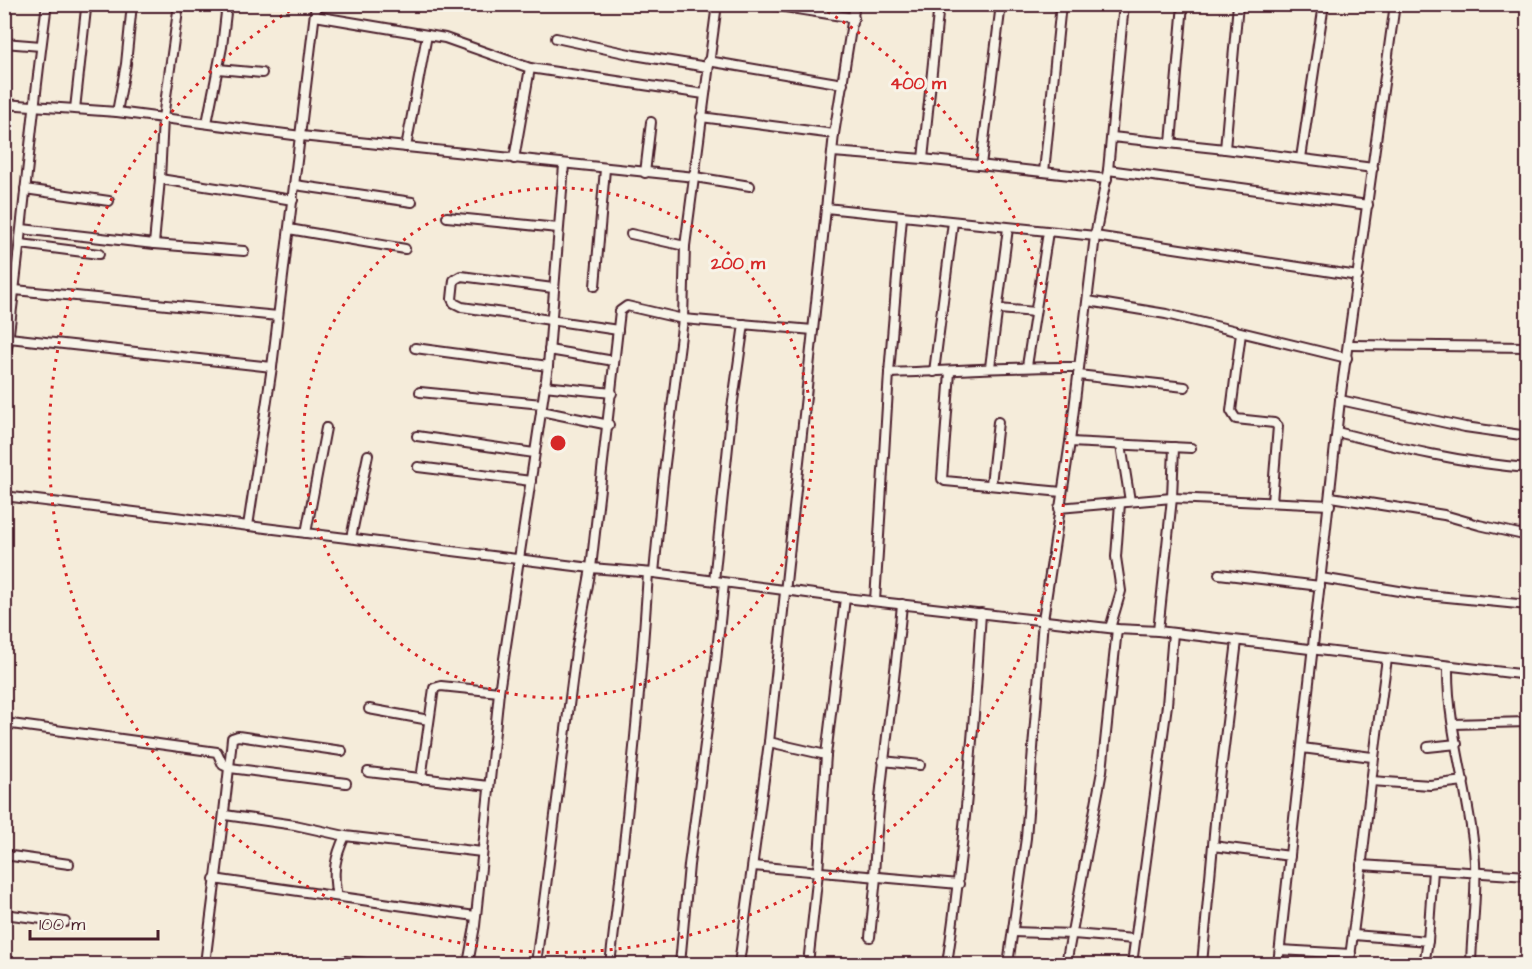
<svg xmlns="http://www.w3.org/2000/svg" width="1532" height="969" font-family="'Architects Daughter',sans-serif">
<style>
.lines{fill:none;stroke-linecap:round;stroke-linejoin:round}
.street-casing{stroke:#4a1f2b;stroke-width:12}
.street{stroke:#f7f3e8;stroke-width:8}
.ring{fill:none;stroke:#d62828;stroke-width:3;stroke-dasharray:3 6}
.centre{fill:#d62828;stroke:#f7f3e8;stroke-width:3}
.ring-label{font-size:18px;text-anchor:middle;font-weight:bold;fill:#d62828;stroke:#f7f3e8;stroke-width:6;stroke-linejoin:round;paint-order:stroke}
</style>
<rect width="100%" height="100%" fill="#f5ecda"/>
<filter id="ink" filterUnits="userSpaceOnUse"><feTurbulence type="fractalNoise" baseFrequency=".0167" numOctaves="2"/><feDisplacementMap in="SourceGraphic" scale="12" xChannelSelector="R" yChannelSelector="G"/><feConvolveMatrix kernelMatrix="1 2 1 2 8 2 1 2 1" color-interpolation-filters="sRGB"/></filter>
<g filter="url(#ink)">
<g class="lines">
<g class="street-casing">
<g id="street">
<polyline points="698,4 716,8"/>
<polyline points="766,4 854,18"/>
<polyline points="315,16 445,38 530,68 704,94"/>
<polyline points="556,38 634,55 707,67"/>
<polyline points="4,43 41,46"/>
<polyline points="708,61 843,84"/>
<polyline points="218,69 262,73"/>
<polyline points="4,104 117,112 301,136 695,177 750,186"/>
<polyline points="75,109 86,9"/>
<polyline points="117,112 126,64 132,4"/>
<polyline points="701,117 834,134"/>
<polyline points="207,123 222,47 227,4"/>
<polyline points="1112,137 1225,149 1373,168"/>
<polyline points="1171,143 1183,4"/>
<polyline points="406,147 427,35"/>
<polyline points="1225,149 1238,4"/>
<polyline points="833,152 923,159 1107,179"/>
<polyline points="1301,158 1324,4"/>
<polyline points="514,159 530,68"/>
<polyline points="923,159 939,4"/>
<polyline points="981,165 1001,4"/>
<polyline points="1108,170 1368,205"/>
<polyline points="1044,172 1061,4"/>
<polyline points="645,173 651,122"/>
<polyline points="160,179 293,200"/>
<polyline points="295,185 412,202"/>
<polyline points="25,189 109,201"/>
<polyline points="826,208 1095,236 1358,276"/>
<polyline points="447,217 558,228"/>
<polyline points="22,229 154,244 244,251"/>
<polyline points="289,229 405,249"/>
<polyline points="631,234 685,246"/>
<polyline points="21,244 99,254"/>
<polyline points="154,244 160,179 163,118 179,4"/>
<polyline points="595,286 605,169"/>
<polyline points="553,288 461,276 454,280 452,299 454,303 462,307 618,330"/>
<polyline points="15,290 278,316"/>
<polyline points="1088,301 1166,314 1347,358"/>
<polyline points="999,309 1035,312"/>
<polyline points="1241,333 1231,411 1236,419 1274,423 1278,426 1272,502"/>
<polyline points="9,338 272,367"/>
<polyline points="1349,345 1528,347"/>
<polyline points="415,348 548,366"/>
<polyline points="549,350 614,361"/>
<polyline points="1027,366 1048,232"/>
<polyline points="990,367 1008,228"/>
<path d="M4 371C21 249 30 126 47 4"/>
<polyline points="934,372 953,222"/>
<polyline points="950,372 942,479 945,481 1062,492"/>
<path d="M889 373C953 371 1016 366 1079 367"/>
<polyline points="1078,375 1185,387"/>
<polyline points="544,386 612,393"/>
<polyline points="420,392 542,404"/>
<polyline points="1340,400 1465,427 1528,436"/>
<polyline points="541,411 609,425"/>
<path d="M1337 432C1400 448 1462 463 1528 468"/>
<polyline points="417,436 534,453"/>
<polyline points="1070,442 1191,448"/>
<polyline points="1121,445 1130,501"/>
<polyline points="418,467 531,481"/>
<polyline points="991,484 998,422"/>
<polyline points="4,496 591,568 654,573 845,598 1117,629 1158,631 1528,675"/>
<polyline points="1331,497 1444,515 1479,525 1528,536"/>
<polyline points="1059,508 1172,498 1330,505"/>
<polyline points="248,526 272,367 316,4"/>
<polyline points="306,533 326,428"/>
<polyline points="351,538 368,455"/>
<polyline points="654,573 663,480 683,319 685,246 717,4"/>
<polyline points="1219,574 1320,586"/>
<polyline points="1321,578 1417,594 1528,605"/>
<polyline points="714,581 732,408 744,324"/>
<polyline points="875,601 889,373 902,217"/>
<polyline points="1110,628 1121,591 1116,557 1120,503"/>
<polyline points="1158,631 1172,498 1174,447"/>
<path d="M1448 666C1447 728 1468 788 1474 849 1478 887 1472 926 1471 964"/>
<polyline points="369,709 429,720"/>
<polyline points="4,723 217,752 223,765 230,768 346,783"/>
<polyline points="1453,724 1528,722"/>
<polyline points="769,742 826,755"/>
<polyline points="1428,747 1457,744"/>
<polyline points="1302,748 1372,757"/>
<polyline points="883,761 920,765"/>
<polyline points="368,772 489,786"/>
<polyline points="421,779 434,688 441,686 499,692"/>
<polyline points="1371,781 1430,785 1464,781"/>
<polyline points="225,815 295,825 345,836 482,852"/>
<polyline points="1213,846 1290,856"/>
<polyline points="4,855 69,864"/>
<polyline points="1361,865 1528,876"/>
<polyline points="753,866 959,884"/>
<path d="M874 877C878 785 894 695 902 604"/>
<polyline points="214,879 475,916"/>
<path d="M337 896C332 873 335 857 345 836"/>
<polyline points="4,914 65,922"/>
<polyline points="1013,932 1073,934 1134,939"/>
<polyline points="1354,935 1428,941"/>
<polyline points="870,937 876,877"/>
<polyline points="1280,950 1351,954"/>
<polyline points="345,961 377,964"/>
<path d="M205 964C214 889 225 814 232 738L238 736 342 751"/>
<polyline points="468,964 475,926 499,692 548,366 564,165"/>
<polyline points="536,964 576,651 591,568 620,311 627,306 683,319 813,330"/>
<path d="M610 964C626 834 640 704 648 573"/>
<polyline points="680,964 689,865 716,661 724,583"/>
<polyline points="739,964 769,742 834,134 855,4"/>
<polyline points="808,964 818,872 826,755 845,598"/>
<path d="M947 964C964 848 974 731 981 613"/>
<polyline points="1008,964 1026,838 1043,620 1070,442 1095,236 1108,170 1124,4"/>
<polyline points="1066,964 1102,771 1117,629"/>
<polyline points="1132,964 1167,705 1173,633"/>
<polyline points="1202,964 1216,812 1237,641"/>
<polyline points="1278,964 1340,400 1395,4"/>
<path d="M1349 964C1363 863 1372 761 1387 659"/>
<polyline points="1424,964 1428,941 1433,870"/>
</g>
</g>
<use href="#street" class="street"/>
</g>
</g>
<g class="ring">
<circle cx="558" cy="443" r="255"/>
<path d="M820 7A509 509 0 1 1 296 7"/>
</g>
<circle cx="558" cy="443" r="9" class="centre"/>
<g class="ring-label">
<text x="918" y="89">400 m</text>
<text x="738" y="269">200 m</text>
</g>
<rect width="1532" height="969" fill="none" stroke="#f7f3e8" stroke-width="24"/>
<rect x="12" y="12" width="1508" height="945" fill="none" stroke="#4a1f2b" stroke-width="2" filter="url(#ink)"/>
<path d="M30 930v9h128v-9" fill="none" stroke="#4a1f2b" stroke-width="3"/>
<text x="39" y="930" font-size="18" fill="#4a1f2b" stroke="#f7f3e8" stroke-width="4.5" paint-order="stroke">100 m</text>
</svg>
